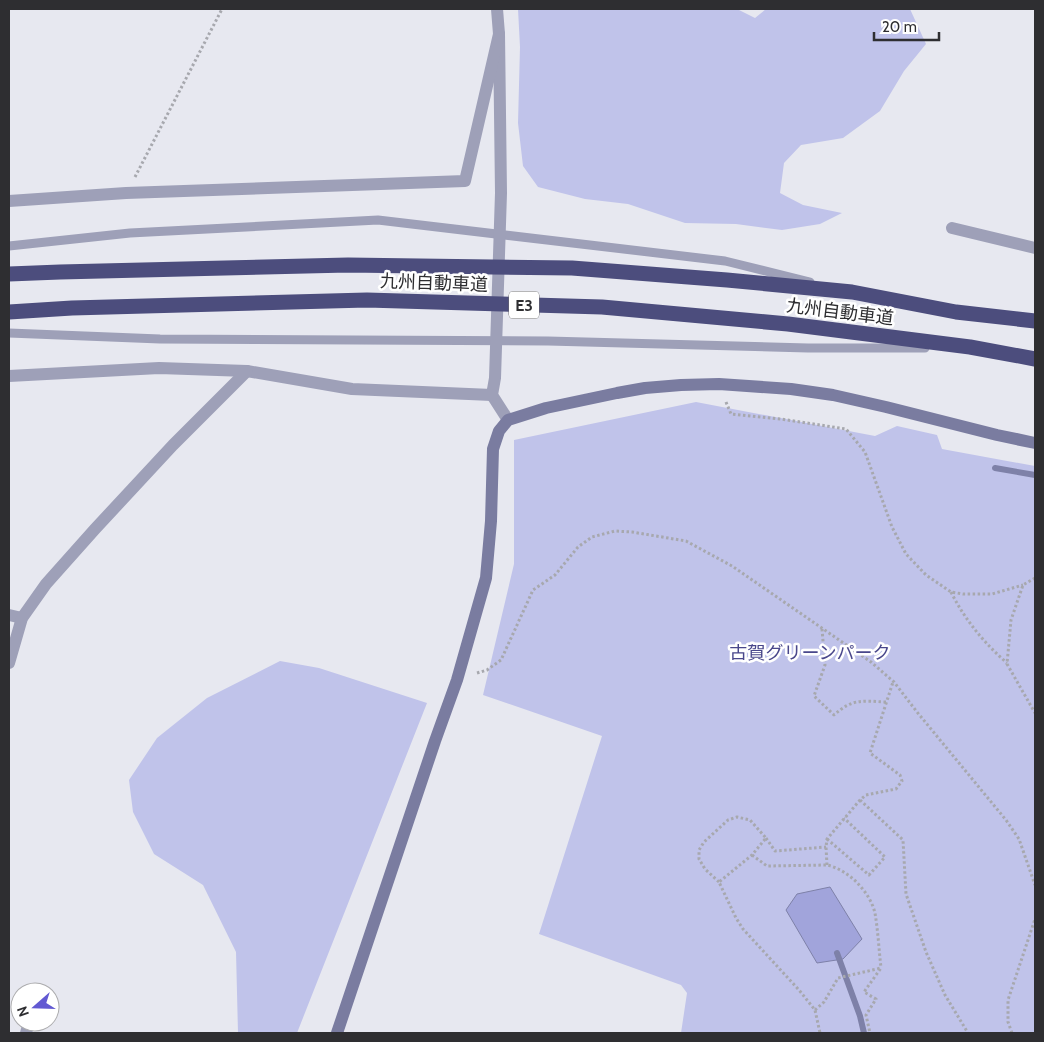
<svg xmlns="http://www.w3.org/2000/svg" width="1044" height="1042" font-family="Cabin,'Noto Sans JP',sans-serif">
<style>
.green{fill:#c0c3ea}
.water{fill:#a1a4db;stroke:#7e81a8}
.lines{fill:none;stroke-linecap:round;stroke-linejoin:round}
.stream{stroke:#7e81a8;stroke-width:6}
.path{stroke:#a7a8ae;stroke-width:3;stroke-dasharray:2.5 2.5;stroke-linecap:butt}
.lane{stroke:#9ea0b8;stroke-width:9}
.street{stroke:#9ea0b8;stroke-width:12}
.secondary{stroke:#7a7ca0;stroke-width:12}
.highway{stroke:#4c4d7d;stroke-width:15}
.labels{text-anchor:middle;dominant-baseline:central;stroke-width:5;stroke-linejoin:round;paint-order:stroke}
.shield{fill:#fff;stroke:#6d6d6f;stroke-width:1}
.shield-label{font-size:16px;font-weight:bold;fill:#2e2e31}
.street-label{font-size:18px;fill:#2e2e31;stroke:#fff}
.park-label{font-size:18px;fill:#49478b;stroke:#fff}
</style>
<rect width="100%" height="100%" fill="#e7e8f0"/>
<g class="green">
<polygon points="518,9 737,9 755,18 766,9 910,9 926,44 904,71 880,111 843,138 801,145 784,163 780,193 803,205 842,213 820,224 782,230 736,224 685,223 628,204 585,199 538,187 523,166 518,123 520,47"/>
<polygon points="696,402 875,436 897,426 937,435 942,449 1035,466 1035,1033 681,1033 687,993 681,985 539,934 602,736 483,695 514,564 514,440"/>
<polygon points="280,661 319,668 427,703 297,1033 238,1033 236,952 203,885 154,854 133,812 129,780 157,738 207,698"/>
</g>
<polygon class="water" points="830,887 862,939 843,959 817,963 786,910 797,894"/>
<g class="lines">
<g class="stream">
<polyline points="995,468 1035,475"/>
<polyline points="837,953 860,1016 864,1033"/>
</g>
<g class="path">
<polyline points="135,177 222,9"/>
<polyline points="726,402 731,414 781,419 846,429 865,452 892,527 906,554 926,575 951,592 963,594 992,594 1023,585"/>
<polyline points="1035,578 1023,585 1011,620 1007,664 1035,713"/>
<path d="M951 592C965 620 984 643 1007 663"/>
<path d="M822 629 825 665 814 696 834 715C853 698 862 701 886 702"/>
<polyline points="477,673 487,670 501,660 533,590 555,575 578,547 592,537 615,531 632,532 686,541 732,566 871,662 894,682 917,712 1006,820 1019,839 1035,885"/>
<polyline points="860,800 903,840 906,894 926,952 945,995 968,1033"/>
<polyline points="766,838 775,851 826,847"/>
<polyline points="827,839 869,875 885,857 844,818"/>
<path d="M752 855 767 866 827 865C849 870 870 892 875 913 878 931 879 950 881 968"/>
<polyline points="827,865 826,847 827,839 860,800 866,795 896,789 902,781 900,775 870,753 893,682"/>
<polyline points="719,882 705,869 699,859 699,850 704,842 728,820 737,817 750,820 766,838 752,855 719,882 736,918 743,929 799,990 815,1010 820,1033"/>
<polyline points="815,1010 824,1002 838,978 881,968 864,992 876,999 866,1015 870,1033"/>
<polyline points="1012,1033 1008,1022 1008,1000 1035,919"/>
</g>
<g class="lane">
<polyline points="9,246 130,233 378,220 725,261 810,282"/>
<polyline points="9,333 160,339 548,341 808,348 925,348"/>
</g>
<g class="street">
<polyline points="497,9 499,34 501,193 495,378 492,395 508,420"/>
<polyline points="9,201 126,193 465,181 499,34"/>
<polyline points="952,228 1035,248"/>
<polyline points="9,376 159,368 247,371 352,389 492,395"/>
<polyline points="9,615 22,618"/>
<polyline points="9,663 22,618 46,584 95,529 173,445 247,371"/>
<polyline points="26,1033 29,1022"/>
</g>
<polyline class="secondary" points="337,1033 435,741 457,680 486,578 491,521 493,449 499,431 508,420 546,408 617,393 645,388 681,385 719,384 791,389 833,395 886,407 997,435 1035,443"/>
<g class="highway">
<polyline points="9,274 60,272 348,265 572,268 727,280 852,292 956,312 1035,321"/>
<polyline points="9,312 72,308 367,300 602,307 788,324 970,347 1035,359"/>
</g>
</g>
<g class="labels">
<rect class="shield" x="509" y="291.5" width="30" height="27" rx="4"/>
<g class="shield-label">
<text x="524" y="305">E3</text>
</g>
<g class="street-label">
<text transform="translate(434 283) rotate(2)">九州自動車道</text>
<text transform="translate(840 312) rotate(7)">九州自動車道</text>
</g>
<g class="park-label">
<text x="810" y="653">古賀グリーンパーク</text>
</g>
</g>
<rect width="1044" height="1042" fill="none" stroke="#2e2e31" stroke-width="20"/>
<g transform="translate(35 1007) rotate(250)"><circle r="24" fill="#ffffff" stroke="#ababad"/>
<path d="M0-4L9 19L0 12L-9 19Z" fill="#6259d2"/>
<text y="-8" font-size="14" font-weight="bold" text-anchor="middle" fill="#2e2e31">N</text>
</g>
<path d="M874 32v8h65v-8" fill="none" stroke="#2e2e31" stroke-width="2.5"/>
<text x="882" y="32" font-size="15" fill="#2e2e31" stroke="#ffffff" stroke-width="4" paint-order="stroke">20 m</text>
</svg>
